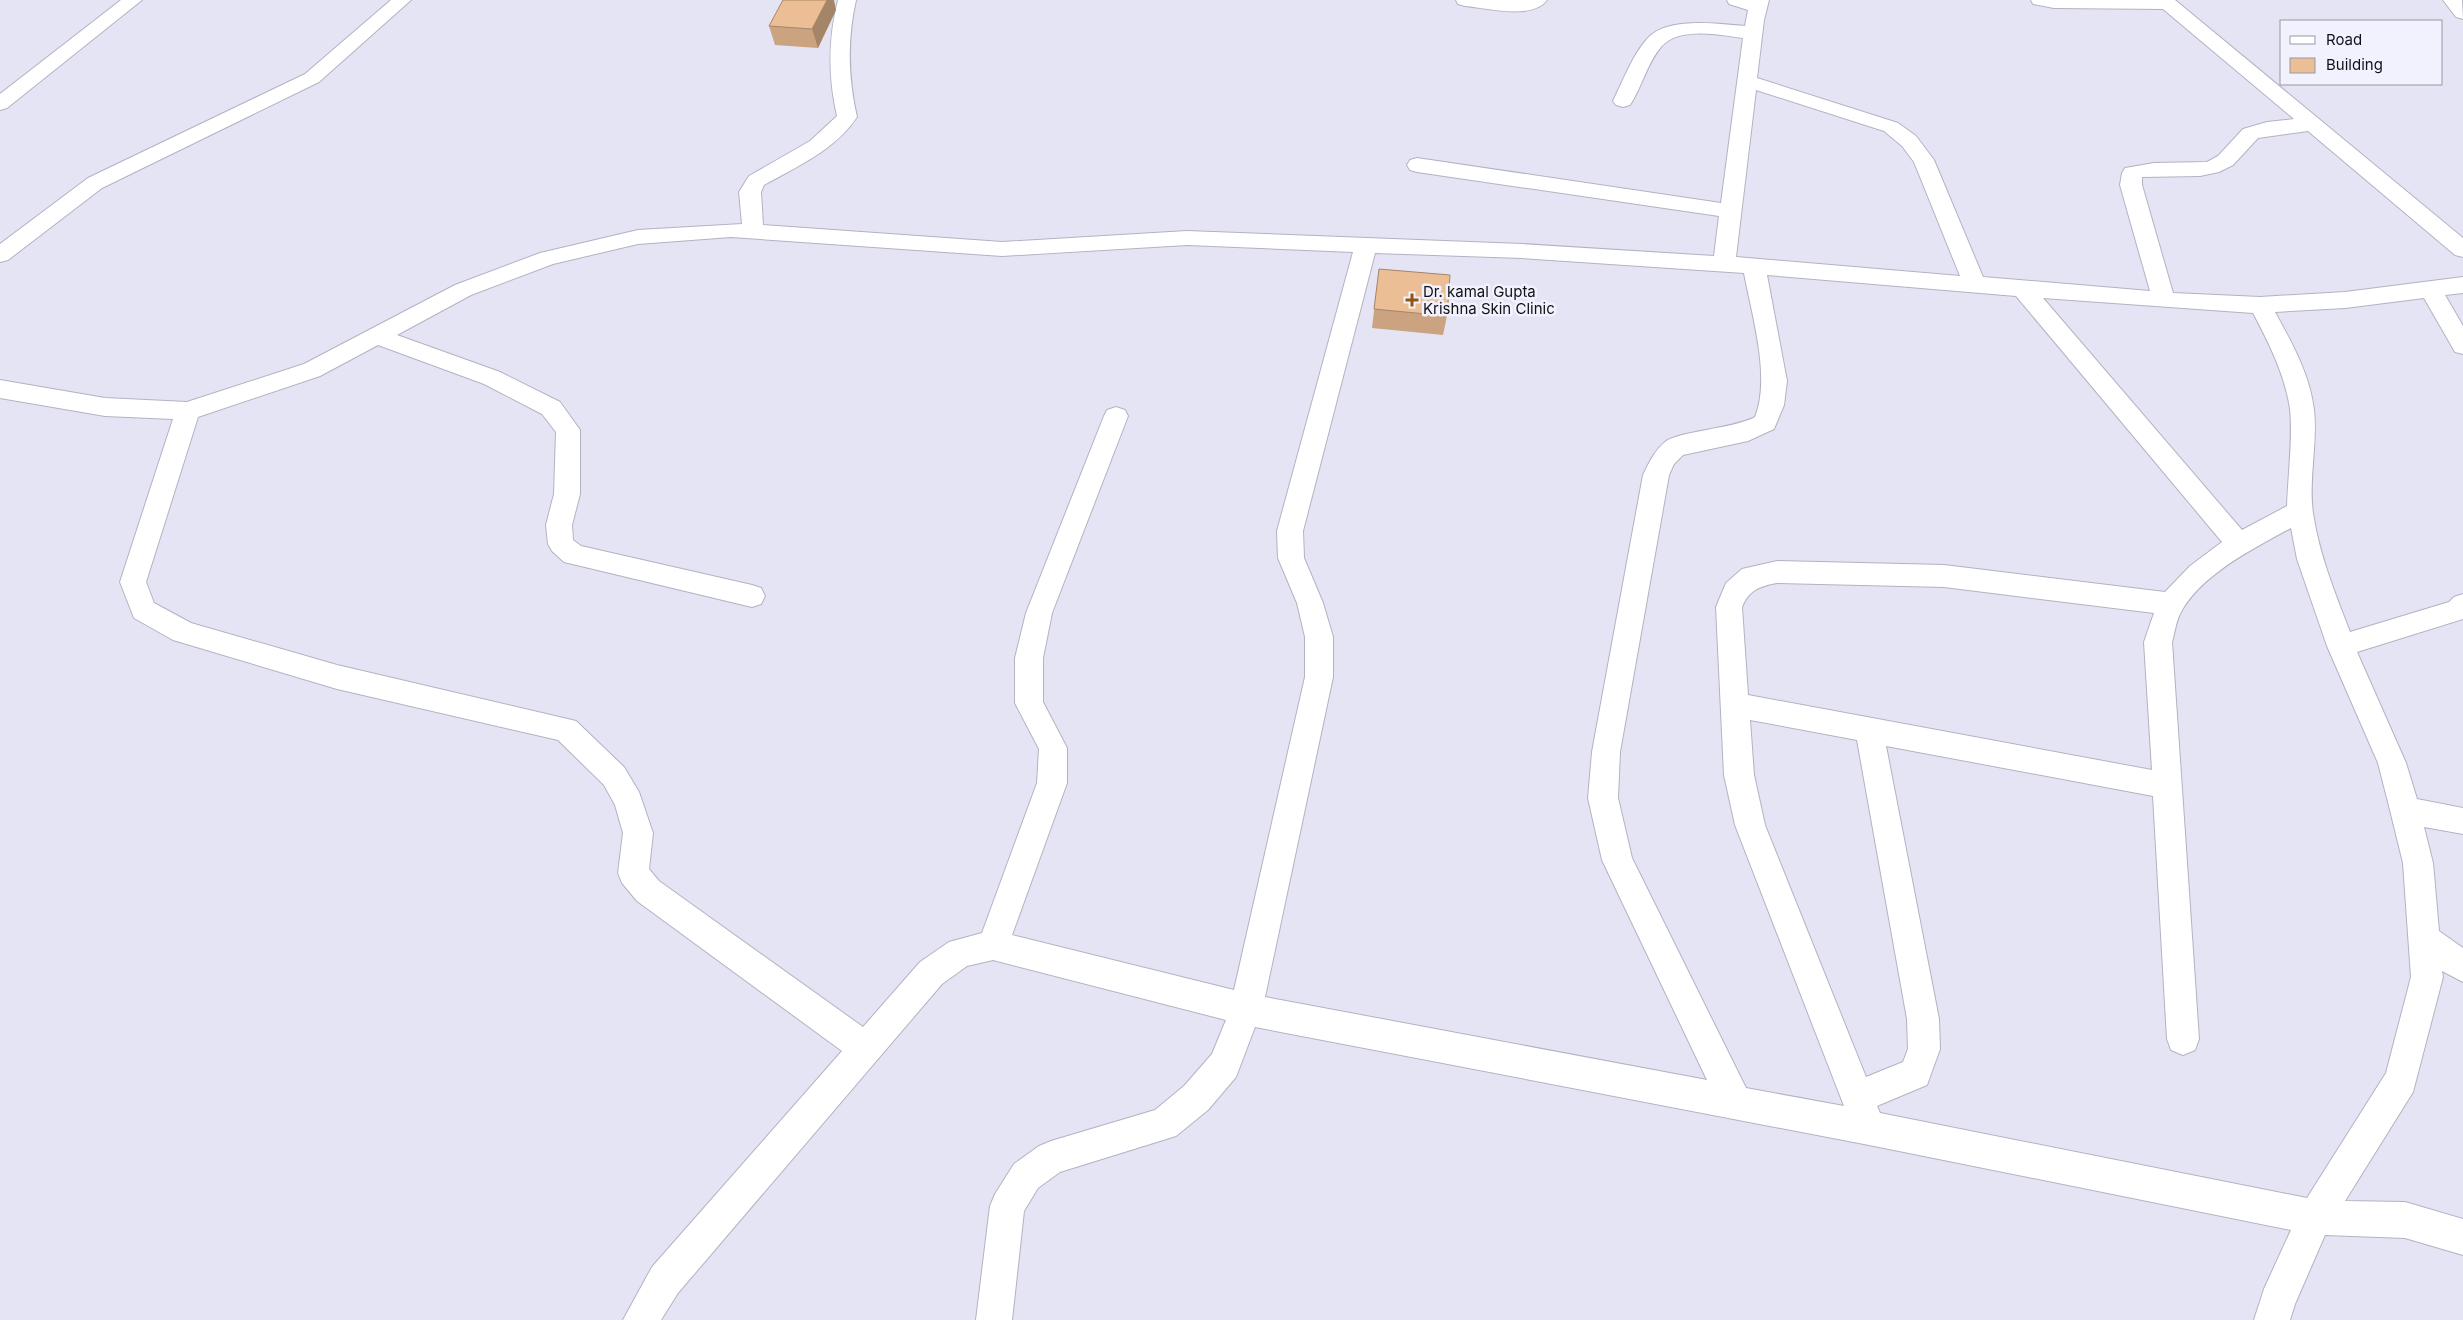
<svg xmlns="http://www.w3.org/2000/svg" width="2463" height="1320" font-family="Inter,sans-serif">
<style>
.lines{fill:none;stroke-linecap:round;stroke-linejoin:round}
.minor-casing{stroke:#b3b2c2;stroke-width:2}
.minor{fill:#fff;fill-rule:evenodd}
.wall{fill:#cba380}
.shaded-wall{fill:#a58568}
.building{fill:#ecbe95;stroke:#a58568}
.poi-dot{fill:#8f5411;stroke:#f2f2ff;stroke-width:2}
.labels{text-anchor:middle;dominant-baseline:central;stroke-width:5;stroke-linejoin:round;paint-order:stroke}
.poi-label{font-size:15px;fill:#111116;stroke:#f2f2ff;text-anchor:start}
</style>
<rect width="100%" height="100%" fill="#e5e4f5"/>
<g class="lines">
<g class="minor-casing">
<g id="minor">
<polygon points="121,0 142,0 7,108 0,110 0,94"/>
<polygon points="391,0 411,0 319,82 102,188 8,260 0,262 0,244 88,178 305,74"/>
<path d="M838 0H856C847 40 848 77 857 117 835 150 798 166 764 185L761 192 763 225 1002 242 1187 231 1522 244 1714 256 1719 216 1417 172 1410 170 1407 165 1410 160 1417 158 1721 203 1743 38C1720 35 1679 26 1661 47 1647 63 1642 87 1630 105L1623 107 1616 105 1613 101C1623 81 1632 56 1647 39 1667 16 1717 24 1745 26L1748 10 1729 4 1727 0H1769L1764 20 1757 78 1898 123 1916 136 1934 160 1983 277 2150 291 2120 185 2122 173 2125 168 2154 163 2207 162 2218 156 2243 129 2267 122 2294 119 2163 9 2054 8 2033 4 2031 0H2175L2463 238V257L2455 255 2308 131 2258 138 2233 165 2219 172 2200 176 2142 177V185L2173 293 2260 297 2345 292 2463 277V293L2445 295 2463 326V354L2455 352 2424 298 2345 308 2275 312C2292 343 2310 375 2314 410 2318 444 2308 479 2313 513 2319 554 2335 593 2350 632L2449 602 2454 597 2463 594V619L2357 652 2406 763 2417 799 2463 808V834L2424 827 2433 863 2439 931 2463 948V982L2442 971 2443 977 2413 1092 2345 1201 2405 1202 2463 1219V1255L2405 1238 2325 1235 2295 1304 2290 1320H2254L2264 1289 2291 1230 1869 1145 1255 1027 1236 1077 1208 1110 1176 1136 1060 1172 1038 1188 1024 1211 1012 1320H976L990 1206 995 1194 1014 1164 1039 1146 1051 1141 1155 1110 1184 1086 1212 1054 1226 1020 993 960 967 966 942 984 678 1293 661 1320H623L652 1267 842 1051 637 901 622 883 618 873 623 833 615 805 604 785 558 740 337 689 173 640 134 618 120 582 173 419 105 416 0 398V380L105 398 187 402 304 364 455 285 540 253 638 230 742 224 739 192 749 176 810 141 837 116C828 77 828 40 838 0ZM1756 90 1884 131 1902 146 1914 162 1960 276 1736 257ZM731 237 1002 256 1187 245 1353 252 1277 531 1278 558 1297 603 1305 637V677L1234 990 1012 935 1067 783V748L1043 702V658L1052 613 1128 416 1125 410 1116 407 1107 410 1104 416 1026 613 1015 658V703L1039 749 1037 783 982 933 949 942 920 962 863 1027 659 881 649 869 653 833 639 792 624 767 576 721 337 665 191 623 154 603 146 582 198 417 320 376 378 345 484 384 542 414 556 432 554 494 546 525 548 544 552 551 564 562 752 607 761 604 765 596 761 588 752 585 581 546 573 540 572 525 580 494V430L560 402 500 372 397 335 471 295 553 264 638 244ZM1375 253 1522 258 1744 273C1752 316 1771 377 1755 417 1733 429 1678 431 1665 442 1654 451 1649 463 1643 475L1592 752 1588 798 1602 860 1707 1080 1265 997 1333 677V637L1323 603 1304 558 1303 531ZM1767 275 2016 296 2222 542 2190 566 2165 592 1944 565 1777 561 1742 569 1726 583 1716 607 1724 775 1735 825 1844 1106 1746 1088 1632 858 1618 798 1620 752 1669 475 1674 464 1683 455 1748 441 1774 429 1784 405 1787 381ZM2043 298 2253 313C2269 343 2285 375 2290 409 2293 436 2288 477 2287 506L2242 530ZM2291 528 2297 559 2327 646 2378 763 2390 810 2403 863 2411 977 2386 1073 2307 1198 1880 1113 1877 1106 1927 1085 1940 1049 1939 1019 1886 746 2153 796 2167 1039 2171 1050 2183 1055 2195 1050 2199 1039 2172 642C2175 632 2176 621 2181 612 2201 575 2254 548 2291 528ZM1777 583 1944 587 2154 613 2144 642 2152 770 1748 695 1742 607C1749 590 1760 586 1777 583ZM1750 720 1857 740 1907 1019 1908 1049 1903 1062 1866 1077 1765 825 1754 775Z"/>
<path d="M1456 0H1547C1533 20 1486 8 1465 6L1458 4Z"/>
<polygon points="2443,0 2462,0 2463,19 2456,17"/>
</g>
</g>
<use href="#minor" class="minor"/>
</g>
<g class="wall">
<polygon points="836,10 818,48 775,45 769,26"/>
<polygon points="1379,269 1447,316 1443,335 1372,328"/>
</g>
<polygon class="shaded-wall" points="827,0 834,0 836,10 818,48 812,29"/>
<g class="building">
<polygon points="783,0 827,0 812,29 769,26"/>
<polygon points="1379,269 1450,275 1447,316 1374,309"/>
</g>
<path class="poi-dot" d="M1409.5 292.5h5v5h5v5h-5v5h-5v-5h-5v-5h5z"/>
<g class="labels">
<g class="poi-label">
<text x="1423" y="291">Dr. kamal Gupta<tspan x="1423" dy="17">Krishna Skin Clinic</tspan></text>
</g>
</g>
<rect x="2280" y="20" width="162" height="65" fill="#f2f2ff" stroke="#9898a2"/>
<rect x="2290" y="36" width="25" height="8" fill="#ffffff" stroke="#9898a2"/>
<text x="2326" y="45" font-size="15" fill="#111116">Road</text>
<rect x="2290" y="58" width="25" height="15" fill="#ecbe95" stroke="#9898a2"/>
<text x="2326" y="70" font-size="15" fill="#111116">Building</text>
</svg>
